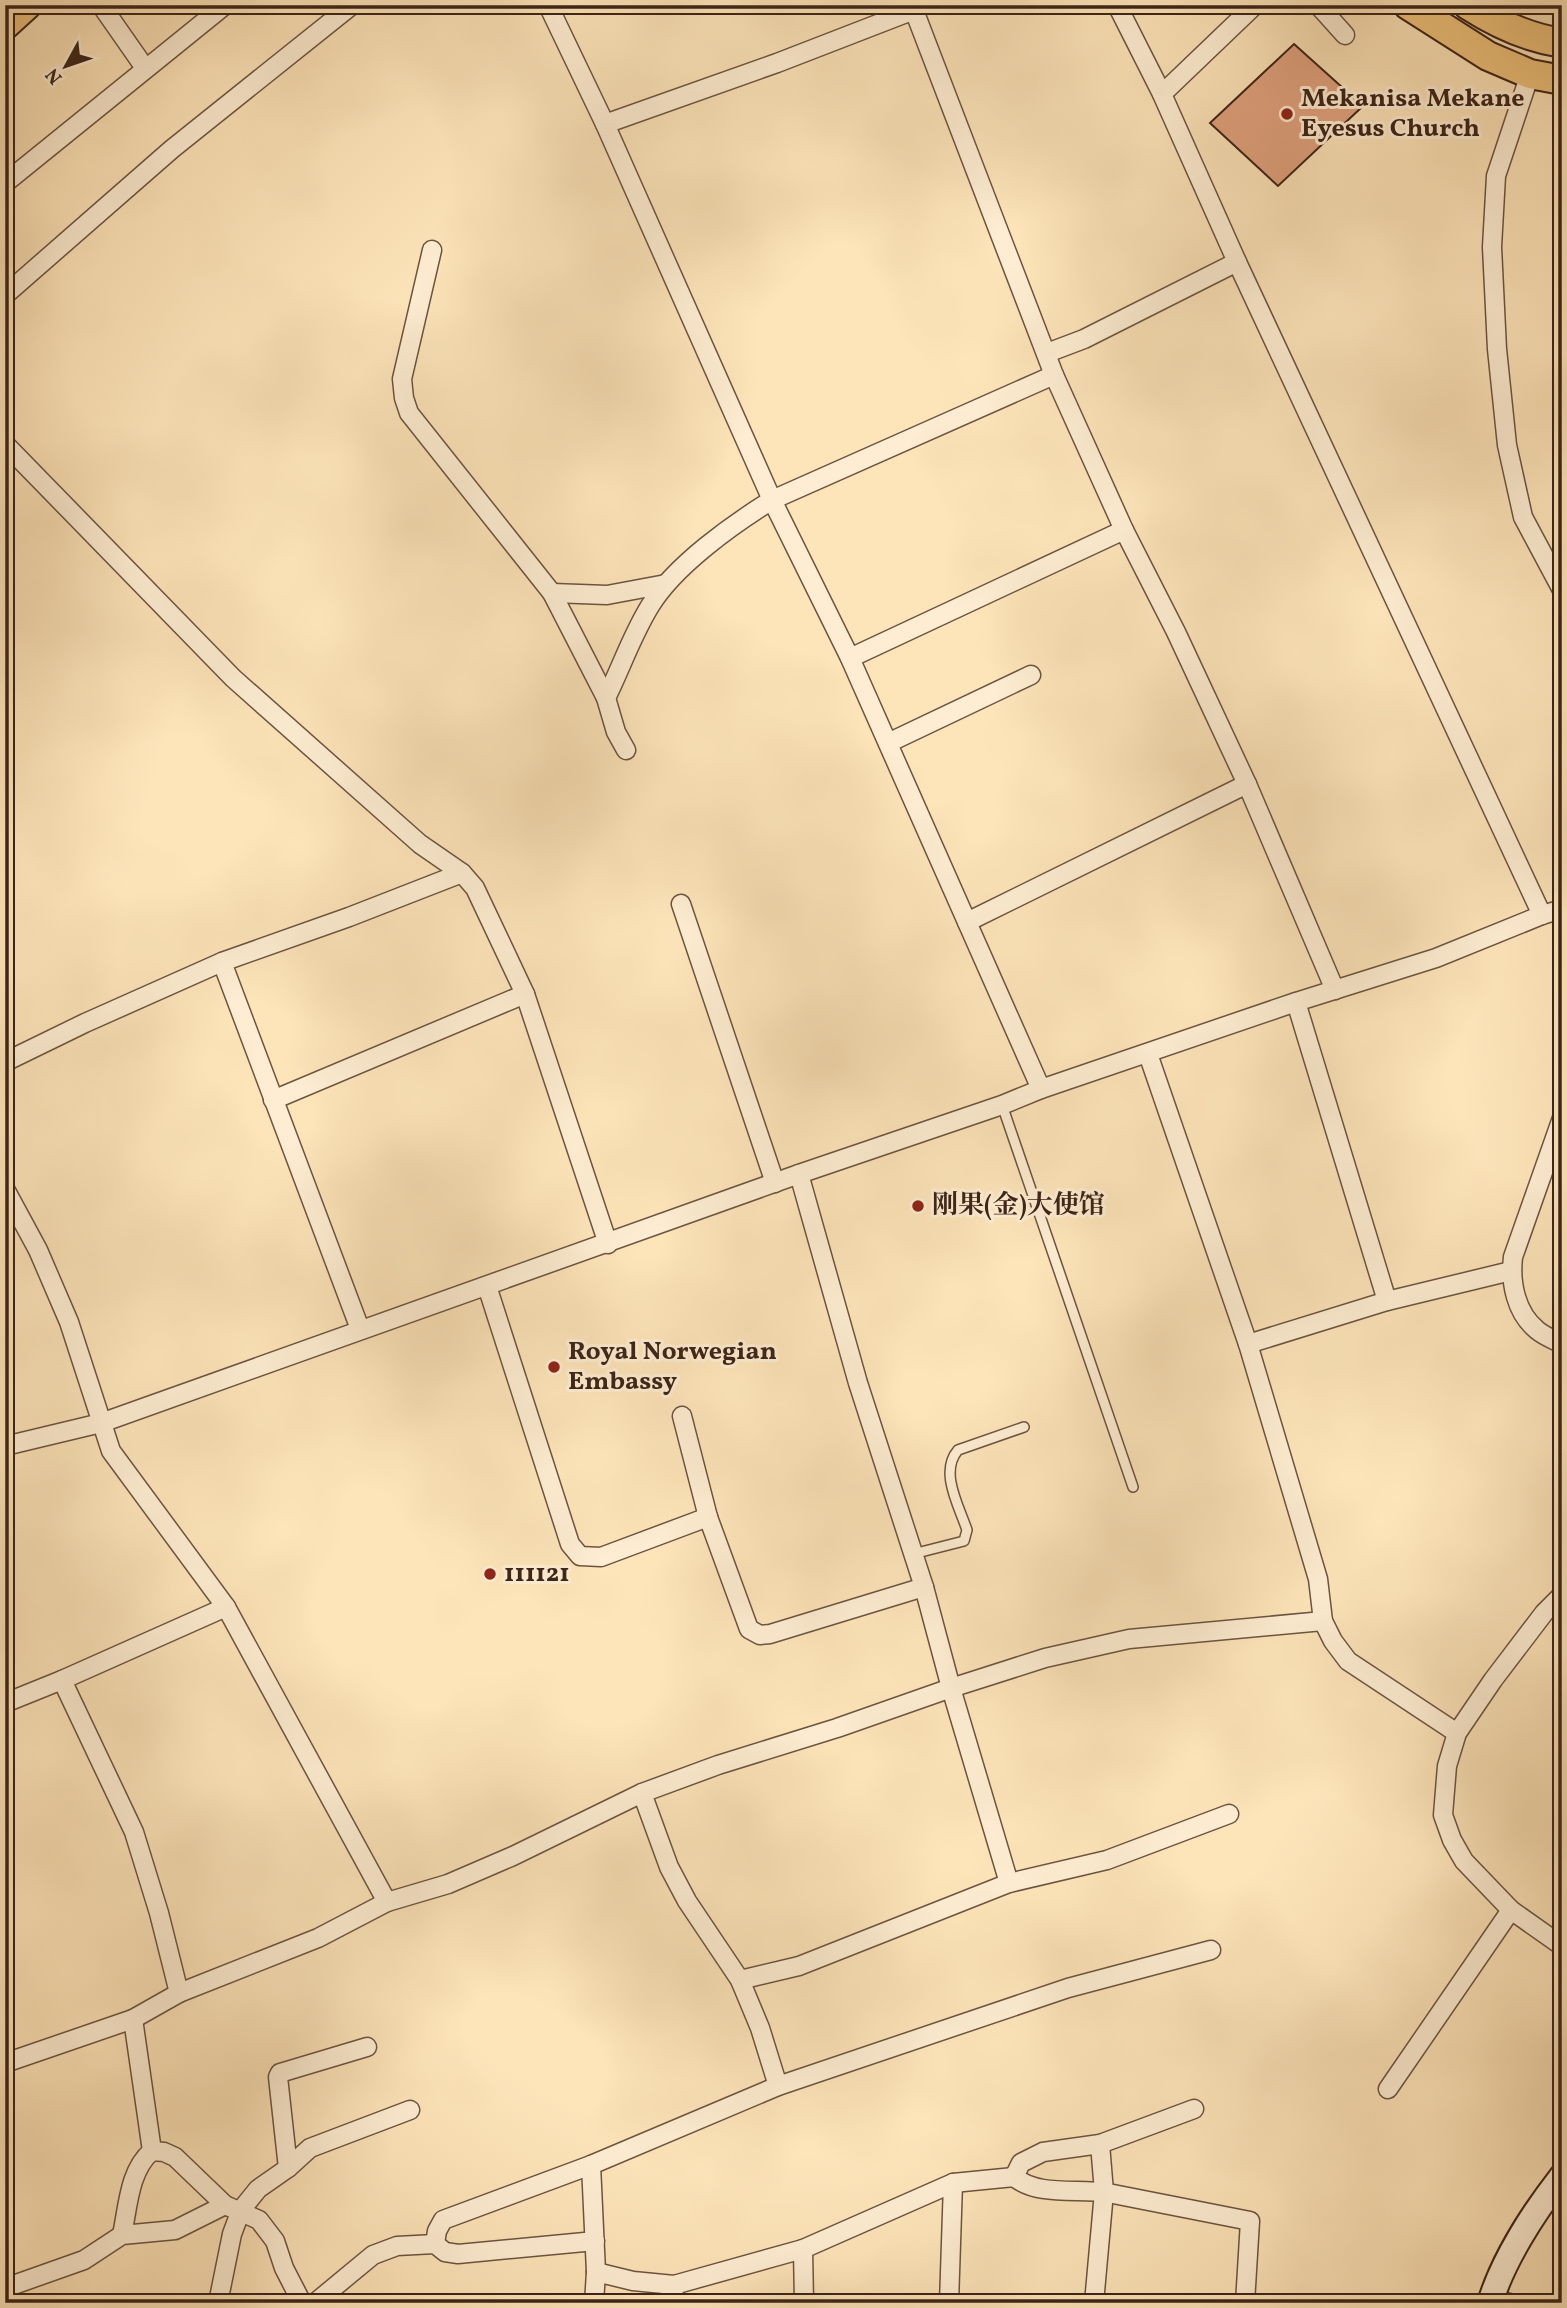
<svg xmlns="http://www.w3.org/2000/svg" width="1567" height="2308" font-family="Vollkorn,'Noto Serif SC',serif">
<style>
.building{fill:#e0a27e;stroke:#3c2418;stroke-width:2}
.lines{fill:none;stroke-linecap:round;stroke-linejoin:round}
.lane-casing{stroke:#6c5440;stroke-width:12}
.street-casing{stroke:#6c5440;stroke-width:21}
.secondary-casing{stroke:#3c2418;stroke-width:28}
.primary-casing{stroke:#3c2418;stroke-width:32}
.lane{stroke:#feedd2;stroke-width:9}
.street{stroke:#feedd2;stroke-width:18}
.secondary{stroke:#feedd2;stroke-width:24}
.primary{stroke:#eec27c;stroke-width:28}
.poi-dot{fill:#8f2418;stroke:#feedd2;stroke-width:2.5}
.labels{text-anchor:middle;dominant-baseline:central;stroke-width:6;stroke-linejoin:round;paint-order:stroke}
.poi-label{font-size:26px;font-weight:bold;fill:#3c2418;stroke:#feedd2;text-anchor:start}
</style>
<rect width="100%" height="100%" fill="#fde4b9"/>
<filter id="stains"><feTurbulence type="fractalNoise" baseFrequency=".00286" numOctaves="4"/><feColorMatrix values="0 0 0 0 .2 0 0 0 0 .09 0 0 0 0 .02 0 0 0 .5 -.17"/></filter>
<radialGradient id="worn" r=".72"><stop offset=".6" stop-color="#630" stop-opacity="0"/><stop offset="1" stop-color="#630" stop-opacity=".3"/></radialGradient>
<polygon class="building" points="1294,44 1363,106 1278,186 1210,123"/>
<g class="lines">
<g class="lane-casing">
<g id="lane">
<polyline points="1002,1105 1133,1487"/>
<path d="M913 1554 964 1541 967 1530C959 1506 939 1472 958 1450L1024 1427"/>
</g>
</g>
<g class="street-casing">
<g id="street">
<polyline points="101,5 145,68"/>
<polyline points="548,5 605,124 772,500 850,658 1041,1089"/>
<polyline points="912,5 1054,375 1124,530 1176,632 1247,784 1335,990"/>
<polyline points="1318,5 1345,35"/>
<polyline points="1530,74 1496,176 1492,247 1497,349 1507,445 1523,517 1562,590"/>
<polyline points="1162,94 1255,5"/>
<polyline points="605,124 777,63 914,10"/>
<polyline points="5,183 225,5"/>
<polyline points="432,250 402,379 404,398 409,413 552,593 606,698 616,732 626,750"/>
<polyline points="1237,262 1542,915"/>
<polyline points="5,295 172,149 352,5"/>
<polyline points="1047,353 1084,339 1237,262 1162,94 1117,5"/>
<polyline points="5,444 233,678 420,844 462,873 475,888 525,994 608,1244"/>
<polyline points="552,593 607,595 666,584"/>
<polyline points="850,658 1124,530"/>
<path d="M606 698C621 668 632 635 650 606 674 566 733 524 772 500L1054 375"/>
<polyline points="888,743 1031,675"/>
<polyline points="681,904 775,1183"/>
<polyline points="967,922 1247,784"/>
<polyline points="1296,1002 1387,1301"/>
<polyline points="1148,1054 1248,1344 1318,1579 1323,1621 1333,1641 1348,1661 1457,1733"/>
<polyline points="5,1062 85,1023 222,962"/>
<polyline points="273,1100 525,994"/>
<path d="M1562 1118 1513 1257C1510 1283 1516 1313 1537 1330 1544 1336 1554 1340 1562 1344"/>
<polyline points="799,1174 858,1383 924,1587 951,1688 1009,1883"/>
<polyline points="5,1189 38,1250 69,1322 111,1451 226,1607 387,1902"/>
<polyline points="487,1286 570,1544 580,1556 601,1557 708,1517"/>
<polyline points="360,1329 222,962 349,917 462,873"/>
<polyline points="1248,1344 1387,1301 1511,1271"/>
<polyline points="682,1416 708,1517 749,1629 760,1635 770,1634 924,1587"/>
<polyline points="5,1446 101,1423 799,1174 1002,1105 1041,1089 1296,1002 1436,958 1542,915 1562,909"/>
<polyline points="1562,1595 1544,1613 1493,1680 1457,1733 1447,1766 1443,1815 1452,1840 1464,1861 1511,1910 1562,1946"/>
<polyline points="5,1703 62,1680"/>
<polyline points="642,1793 669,1867 687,1901 740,1980 760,2028 778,2086"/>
<polyline points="740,1980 799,1966 1009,1883 1107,1860 1229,1814"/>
<polyline points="179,1993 159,1913 134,1832 62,1680 226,1607"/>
<polyline points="5,2063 133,2019 179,1993 318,1938 387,1902 448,1884 513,1856 642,1793 718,1765 837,1728 951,1688 1045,1658 1129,1639 1323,1621"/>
<polyline points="1388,2089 1511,1910"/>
<polyline points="152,2151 164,2152 175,2157 225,2205 259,2220 275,2241 284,2268 302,2303"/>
<polyline points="591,2165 596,2272 594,2303"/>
<polyline points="288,2168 278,2077 280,2073 367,2047"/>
<polyline points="1014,2177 1021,2163 1043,2152 1100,2144 1194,2109"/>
<path d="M122 2235C128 2207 129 2170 152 2151L133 2019"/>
<polyline points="435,2244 437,2231 443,2220 591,2165 778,2086 1068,1988 1211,1950"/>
<polyline points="803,2249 804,2303"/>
<path d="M596 2272 633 2281 674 2285 803 2249 953 2183 1014 2177C1039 2197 1078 2188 1108 2193 1155 2202 1203 2212 1250 2221L1245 2303"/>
<polyline points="5,2288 84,2260 122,2235 175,2230 225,2205"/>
<polyline points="1491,2299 1510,2303"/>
<polyline points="218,2303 232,2234 241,2210 258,2189 288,2168 310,2148 410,2110"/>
<polyline points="315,2303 373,2255 397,2246 435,2244 445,2252 458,2254 595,2241"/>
<polyline points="673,2303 674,2285"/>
<polyline points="949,2303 953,2183"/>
<polyline points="1094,2303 1104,2192 1100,2144"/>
</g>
</g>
<g class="secondary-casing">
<path id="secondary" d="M1490 2303C1503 2260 1534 2212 1562 2176"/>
</g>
<g class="primary-casing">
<g id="primary">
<polyline points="1408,5 1488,56 1530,74 1562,80"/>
<path d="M1468 5C1496 23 1528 38 1562 43"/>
<polyline points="5,25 27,5"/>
</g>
</g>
<use href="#lane" class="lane"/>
<use href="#street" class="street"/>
<use href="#secondary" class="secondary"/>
<use href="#primary" class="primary"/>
</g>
<g class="poi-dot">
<circle cx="1287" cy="114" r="7"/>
<circle cx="918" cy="1206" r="7"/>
<circle cx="554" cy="1367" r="7"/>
<circle cx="490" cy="1574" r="7"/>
</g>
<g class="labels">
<g class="poi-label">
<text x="1301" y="99">Mekanisa Mekane<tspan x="1301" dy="30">Eyesus Church</tspan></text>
<text x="932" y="1206">刚果(金)大使馆</text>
<text x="568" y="1352">Royal Norwegian<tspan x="568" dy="30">Embassy</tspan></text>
<text x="504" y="1574">111121</text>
</g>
</g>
<rect width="1567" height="2308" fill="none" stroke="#fde4b9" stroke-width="28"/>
<rect x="7" y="7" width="1553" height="2294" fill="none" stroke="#3c2418" stroke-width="3.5"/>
<rect x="14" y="14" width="1539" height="2280" fill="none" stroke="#3c2418" stroke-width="2"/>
<g transform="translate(66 66) rotate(230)" stroke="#feedd2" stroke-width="5" paint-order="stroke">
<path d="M0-5L12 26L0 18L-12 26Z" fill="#3c2418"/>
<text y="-10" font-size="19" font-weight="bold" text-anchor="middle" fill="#3c2418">N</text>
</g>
<rect width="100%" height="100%" filter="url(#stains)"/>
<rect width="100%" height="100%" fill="url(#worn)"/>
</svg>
